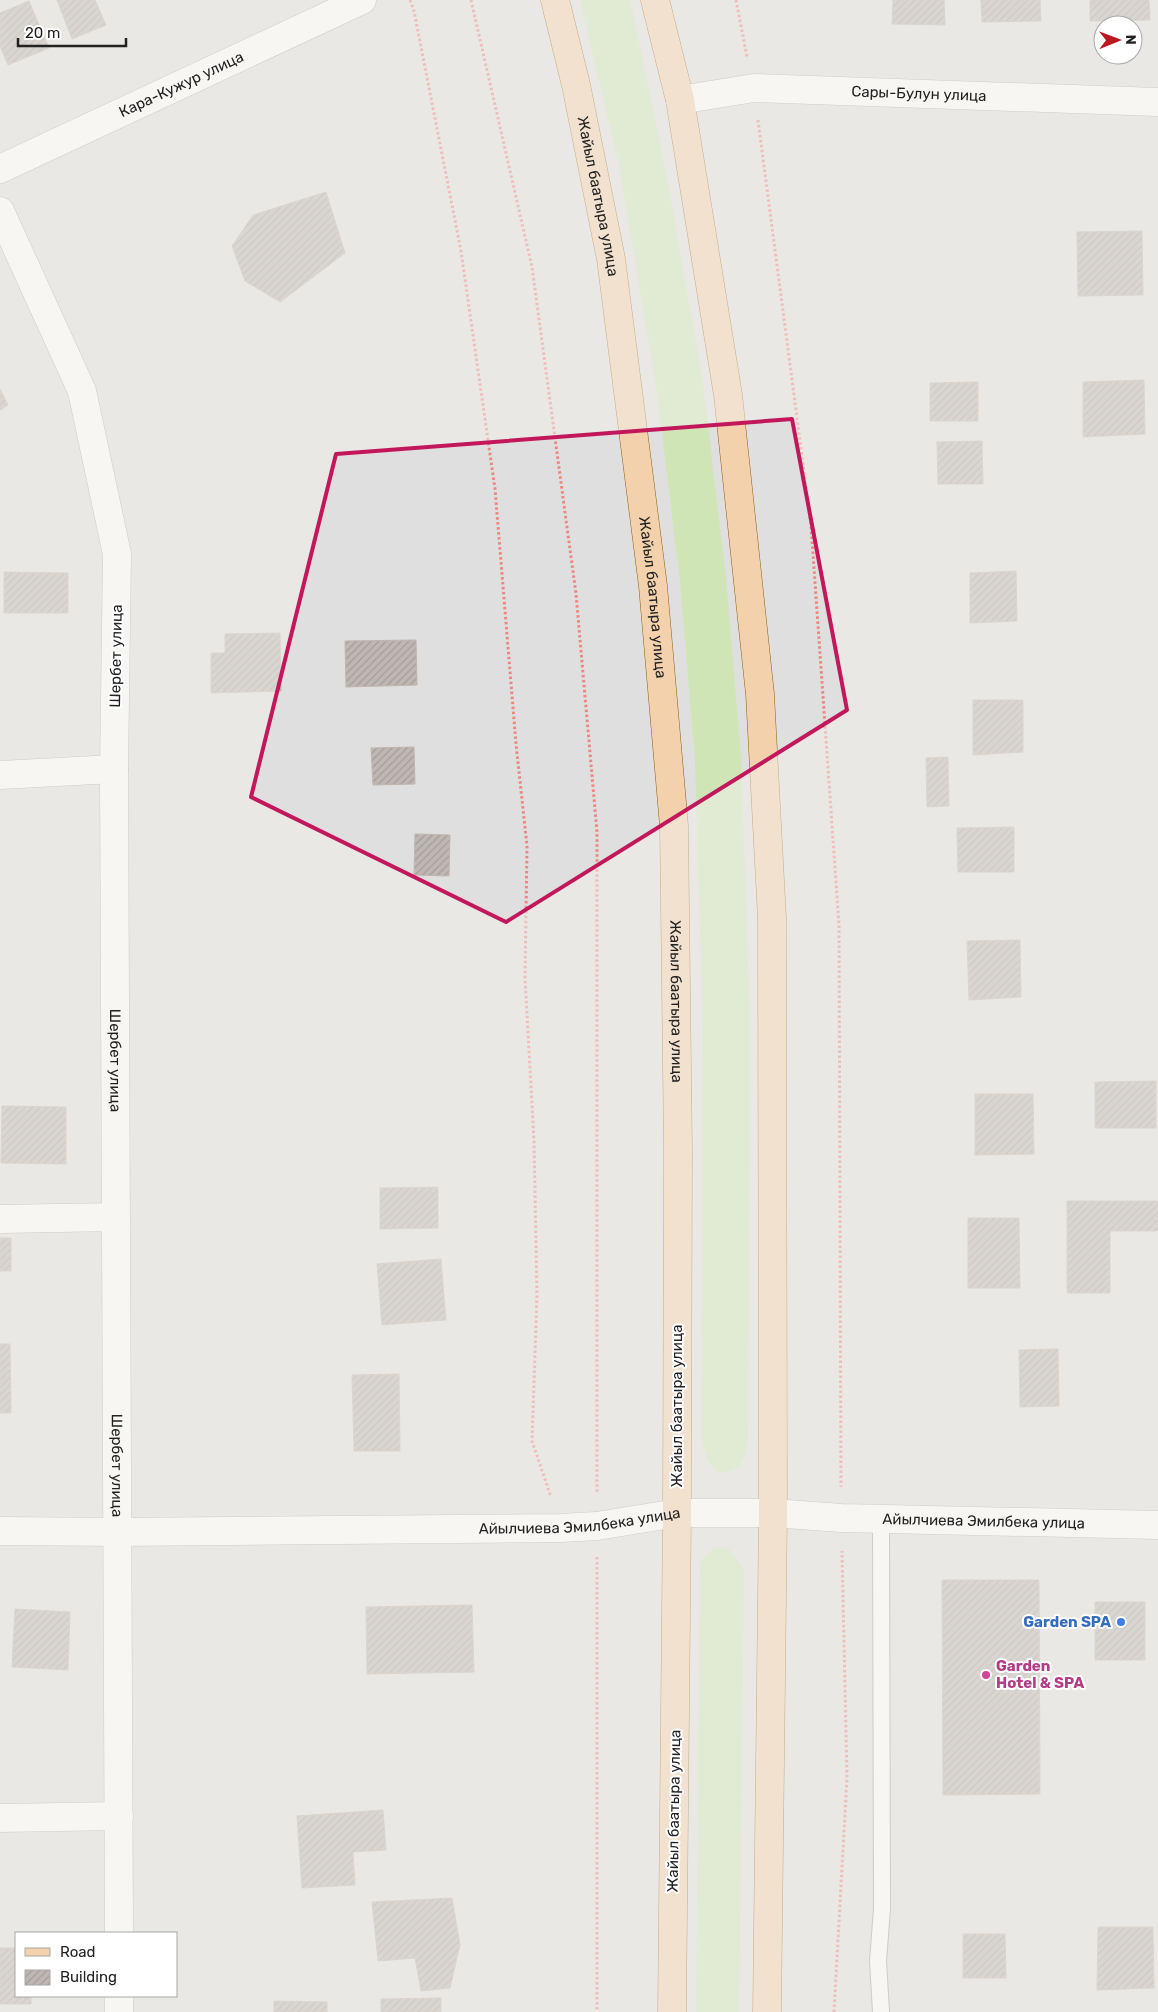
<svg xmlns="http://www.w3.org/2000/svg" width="1158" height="2012" font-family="Rubik,sans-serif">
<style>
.residential{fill:#e0dfdf;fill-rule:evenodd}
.grass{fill:#cfe5b6}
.building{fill:url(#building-hatch);stroke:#c1b5ad}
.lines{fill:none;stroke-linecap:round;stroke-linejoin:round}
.service-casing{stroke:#a3a3a3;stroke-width:18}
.minor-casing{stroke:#a3a3a3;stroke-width:29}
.primary-casing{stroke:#8f5f11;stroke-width:29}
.path{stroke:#ec8680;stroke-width:3;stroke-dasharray:2.5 2.5;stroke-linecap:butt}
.service{stroke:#fff;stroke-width:16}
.minor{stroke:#fff;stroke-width:28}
.primary{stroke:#f3d1ad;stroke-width:28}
.marked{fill:none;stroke:#c2185b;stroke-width:4;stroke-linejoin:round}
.shop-dot{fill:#3f7fe0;stroke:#fff;stroke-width:2}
.hotel-dot{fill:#d1479c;stroke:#fff;stroke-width:2}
.labels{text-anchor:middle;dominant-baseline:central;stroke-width:4;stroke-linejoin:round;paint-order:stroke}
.street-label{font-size:15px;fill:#222;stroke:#fff}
.shop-label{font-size:15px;font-weight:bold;fill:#366cbe;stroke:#fff;text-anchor:end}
.hotel-label{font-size:15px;font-weight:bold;fill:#b23c85;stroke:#fff;text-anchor:start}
</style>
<defs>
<pattern id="building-hatch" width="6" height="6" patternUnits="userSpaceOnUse" patternTransform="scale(1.25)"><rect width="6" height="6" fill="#beb7b3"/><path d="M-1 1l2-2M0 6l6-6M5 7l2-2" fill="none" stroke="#a39d9a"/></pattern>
</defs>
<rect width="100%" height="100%" fill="#f1eeea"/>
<path class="residential" d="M0 0H1158V2012H0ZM1103 25H1133V55H1103ZM16 1933H176V1996H16Z"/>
<g class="grass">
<path d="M580 0H630L631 4 664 162 702 376 726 577 741 756 750 1023 748 1438C744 1462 743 1471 717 1473L707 1460 702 1438 703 1028 695 762 680 582 656 384 620 170Z"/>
<polygon points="714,1547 728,1548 744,1570 739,2012 696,2012 700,1563"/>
</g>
<g class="building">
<polygon points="57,0 95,0 106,25 72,39"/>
<polygon points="893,0 944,0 945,25 892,24"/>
<polygon points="981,0 1040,0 1041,21 982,22"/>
<polygon points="1090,0 1149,0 1150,20 1090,21"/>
<polygon points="29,1 49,48 8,65 0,46 0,13"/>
<polygon points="326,192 345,253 280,302 245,281 232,246 253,215"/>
<polygon points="1142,231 1143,295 1078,296 1077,232"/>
<polygon points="1144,380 1145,434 1083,437 1083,382"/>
<polygon points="978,382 978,421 930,421 930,383"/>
<polygon points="0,389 8,405 0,410"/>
<polygon points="982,441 983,484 938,484 937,442"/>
<polygon points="1016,571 1017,621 970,623 970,573"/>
<polygon points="4,572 68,573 68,613 4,613"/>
<polygon points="280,633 281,691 211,693 211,653 225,653 225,634"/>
<polygon points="416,640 417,685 346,687 345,641"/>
<polygon points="973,700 1023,700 1023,752 973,755"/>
<polygon points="414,747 415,784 373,785 371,748"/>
<polygon points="948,757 949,806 927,807 926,758"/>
<polygon points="1014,827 1014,872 958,872 957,828"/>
<polygon points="415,834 450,835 449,876 414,875"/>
<polygon points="1020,940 1021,997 969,1000 967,941"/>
<polygon points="1156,1081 1156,1128 1095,1128 1095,1082"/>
<polygon points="975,1094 1033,1094 1034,1154 975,1155"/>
<polygon points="2,1106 66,1107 66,1164 1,1163"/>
<polygon points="438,1187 438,1228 380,1229 380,1188"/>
<polygon points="1067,1201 1158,1201 1158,1231 1110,1231 1110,1293 1067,1293"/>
<polygon points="968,1218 1019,1218 1020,1288 968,1288"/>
<rect x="0" y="1238" width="11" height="33"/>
<polygon points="441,1259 446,1320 382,1325 377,1264"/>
<polygon points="0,1344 10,1344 11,1413 0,1413"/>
<polygon points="1058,1349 1059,1406 1020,1407 1019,1350"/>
<polygon points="399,1374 400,1451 354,1451 352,1375"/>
<polygon points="942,1580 1039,1580 1040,1794 943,1795"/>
<rect x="1095" y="1602" width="50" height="58"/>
<polygon points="472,1605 474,1672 367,1674 366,1607"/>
<polygon points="15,1609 70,1612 68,1670 12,1667"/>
<polygon points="383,1810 386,1850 353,1852 355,1885 302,1888 297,1816"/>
<polygon points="452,1898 460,1945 450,1988 421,1991 415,1958 378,1961 372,1902"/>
<polygon points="1098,1927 1153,1927 1154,1988 1097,1990"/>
<polygon points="963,1934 1005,1934 1006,1978 963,1978"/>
<polygon points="0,1948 16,1948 16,1996 31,1996 31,2004 0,2004"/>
<polygon points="441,1998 441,2012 381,2012 381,1999"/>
<polygon points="274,2001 327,2002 327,2012 274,2012"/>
</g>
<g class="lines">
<g class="service-casing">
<polyline id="service" points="881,2012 878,1961 882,1909 881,1519"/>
</g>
<g class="minor-casing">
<g id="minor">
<path id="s1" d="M680 100 754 88 1158 102"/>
<path id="s2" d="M0 169 362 0"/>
<path id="s3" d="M0 211 82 391 117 554 114 769 119 1933"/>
<polyline points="0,775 114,769"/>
<polyline points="0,1219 116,1217"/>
<path id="s4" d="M0 1531 118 1532 561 1528 597 1526 677 1513H773L841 1518 1158 1525"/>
<polyline points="0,1818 119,1816"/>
<polyline points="119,1996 119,2012"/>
</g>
</g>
<g class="primary-casing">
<g id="primary">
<path id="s5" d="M555 0 576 85 611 259 653 586 674 826 678 1150 677 1513 672 2012"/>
<polyline points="655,0 680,100 728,395 760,694 772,918 773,1513 767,2012"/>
</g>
</g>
<g class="path">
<polyline points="410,0 414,11 461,251 495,489 516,744 527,846 525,978 534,1141 537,1296 532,1441 551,1497"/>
<polyline points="471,0 532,267 576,594 597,832 597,1494"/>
<polyline points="736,0 747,57"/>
<polyline points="758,120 811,525 839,925 841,1487"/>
<polyline points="597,1557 597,2012"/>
<polyline points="834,2012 847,1778 842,1551"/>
</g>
<use href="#service" class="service"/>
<use href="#minor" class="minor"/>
<use href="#primary" class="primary"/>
</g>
<path d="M0 0H1158V2012H0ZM792 419 847 710 506 922 251 797 336 454Z" fill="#f1eeea" fill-opacity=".55" fill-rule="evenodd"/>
<path class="marked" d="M792 419 847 710 506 922 251 797 336 454Z"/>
<circle class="shop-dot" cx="1121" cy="1622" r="5"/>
<circle class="hotel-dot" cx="986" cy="1675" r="5"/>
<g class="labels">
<g class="street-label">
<text stroke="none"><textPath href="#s2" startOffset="200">Кара-Кужур улица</textPath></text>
<text stroke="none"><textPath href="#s1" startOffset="240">Сары-Булун улица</textPath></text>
<text stroke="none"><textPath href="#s5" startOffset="201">Жайыл баатыра улица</textPath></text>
<text stroke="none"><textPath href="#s5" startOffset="606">Жайыл баатыра улица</textPath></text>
<text transform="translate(116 656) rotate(-89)">Шербет улица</text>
<text stroke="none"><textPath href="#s5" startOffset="1011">Жайыл баатыра улица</textPath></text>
<text stroke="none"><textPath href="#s3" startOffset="871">Шербет улица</textPath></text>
<text transform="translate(677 1406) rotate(-90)">Жайыл баатыра улица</text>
<text stroke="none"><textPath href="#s3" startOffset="1276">Шербет улица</textPath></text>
<text stroke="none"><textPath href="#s4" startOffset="580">Айылчиева Эмилбека улица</textPath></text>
<text stroke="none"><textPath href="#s4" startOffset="985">Айылчиева Эмилбека улица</textPath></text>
<text transform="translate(674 1811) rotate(-89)">Жайыл баатыра улица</text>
</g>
<g class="shop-label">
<text x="1111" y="1622">Garden SPA</text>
</g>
<g class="hotel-label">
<text x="996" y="1666">Garden<tspan x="996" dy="17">Hotel &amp; SPA</tspan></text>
</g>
</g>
<rect x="15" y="1932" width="162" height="65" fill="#ffffff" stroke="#a7a7a7"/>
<rect x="25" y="1948" width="25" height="8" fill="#f3d1ad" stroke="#a7a7a7"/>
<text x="60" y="1957" font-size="15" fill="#222222">Road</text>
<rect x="25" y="1970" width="25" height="15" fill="url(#building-hatch)" stroke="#a7a7a7"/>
<text x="60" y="1982" font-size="15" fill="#222222">Building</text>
<g transform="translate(1118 40) rotate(89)"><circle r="24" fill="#ffffff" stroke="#a7a7a7"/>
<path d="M0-4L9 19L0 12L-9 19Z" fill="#bd161e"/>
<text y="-8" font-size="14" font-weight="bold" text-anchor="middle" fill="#222222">N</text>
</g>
<path d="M18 38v8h108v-8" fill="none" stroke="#222222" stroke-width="2.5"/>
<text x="25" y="38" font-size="15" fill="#222222" stroke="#ffffff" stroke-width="4" paint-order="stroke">20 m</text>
</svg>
